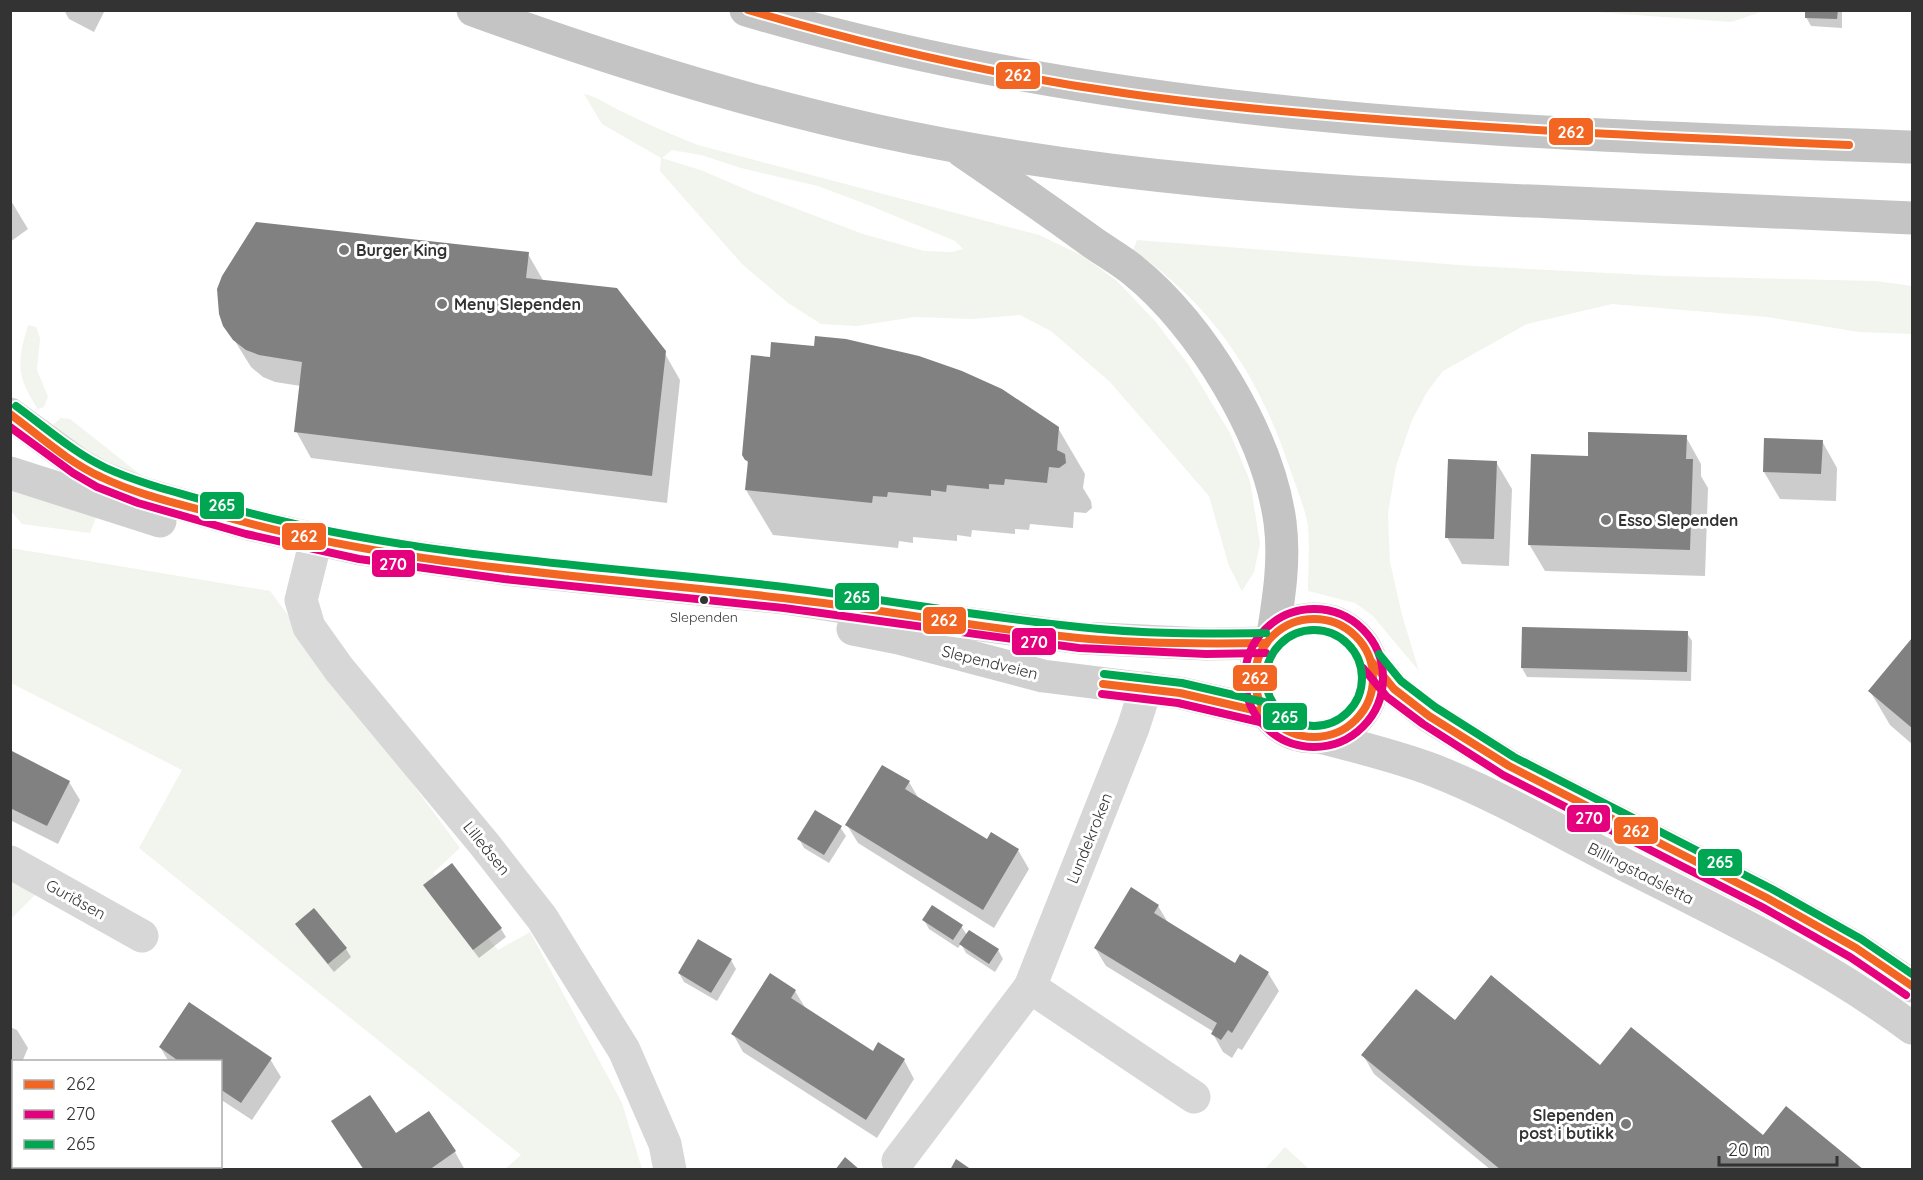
<svg xmlns="http://www.w3.org/2000/svg" width="1923" height="1180" font-family="Quicksand,sans-serif">
<style>
.green{fill:#f1f5ed;fill-rule:evenodd}
.shadow{fill:#0003}
.building{fill:#818181}
.lines{fill:none;stroke-linecap:round;stroke-linejoin:round}
.minor{stroke:#d7d7d7;stroke-width:33}
.secondary{stroke:#d0d0d0;stroke-width:33}
.motorway{stroke:#c4c4c4;stroke-width:33}
.bus-1-casing{stroke:#fff;stroke-width:12}
.bus-2-casing{stroke:#fff;stroke-width:12}
.bus-3-casing{stroke:#fff;stroke-width:12}
.bus-1{stroke:#f26522;stroke-width:8}
.bus-2{stroke:#e5007d;stroke-width:8}
.bus-3{stroke:#00a651;stroke-width:8}
.poi-dot{fill:#7a7a7a;stroke:#fff;stroke-width:2}
.bus-dot{fill:#333;stroke:#fff;stroke-width:2}
.labels{text-anchor:middle;dominant-baseline:central;stroke-width:6;stroke-linejoin:round;paint-order:stroke}
.bus-label{font-size:14px;fill:#333;stroke:#fff}
.poi-label{font-size:16px;font-weight:bold;fill:#333;stroke:#fff;text-anchor:start}
.street-label{font-size:16px;fill:#333;stroke:#fff}
.line-badge{stroke:#fff;stroke-width:2}
.badge-label{font-size:16px;text-anchor:middle;font-weight:bold;fill:#fff}
</style>
<rect width="100%" height="100%" fill="#fff"/>
<g class="green">
<polygon points="1582,11 1764,11 1731,22"/>
<path d="M584 94C599 97 609 106 623 112 647 124 672 135 698 145L1039 235 1081 255 1117 281 1155 321 1188 364 1230 433 1250 481 1260 544 1254 572 1242 591 1229 566 1209 496 1110 382 1051 331 1020 315 972 319 915 317 857 326 821 324 788 303 742 264 660 171 661 158 602 124ZM672 150 701 155 741 168 818 186 871 206 955 241 963 249 952 252 924 251 863 234 752 192 703 171 662 158Z"/>
<path d="M1137 240 1472 266 1666 276 1875 281 1912 286V334L1859 332 1767 317 1612 304 1527 324 1443 371 1427 392 1412 420 1396 466 1388 513 1390 562 1402 615 1419 671 1372 615 1355 603 1308 591C1308 570 1310 547 1308 526 1305 507 1296 487 1290 469 1259 376 1214 307 1133 250Z"/>
<path d="M28 325 36 327 40 338 37 370 48 397 44 407 38 409C16 376 17 362 28 325Z"/>
<path d="M61 418 70 419 151 483C113 468 83 454 53 425Z"/>
<polygon points="11,489 96,517 90,533 22,524 11,511"/>
<polygon points="10,548 270,591 460,848 433,873 498,950 530,932 622,1103 642,1169 505,1169 521,1155 139,848 182,770 11,683"/>
<polygon points="11,879 38,892 11,919"/>
<polygon points="1285,1147 1309,1169 1265,1169"/>
</g>
<g class="shadow">
<polygon points="64,10 105,10 94,32 69,19"/>
<polygon points="1806,10 1842,10 1842,28 1811,26 1806,17"/>
<polygon points="10,199 28,229 10,242"/>
<polygon points="528,254 544,282 664,352 680,380 667,503 311,458 296,431 301,386 275,382 263,377 251,367 225,325"/>
<polygon points="1058,428 1085,474 1083,488 1091,501 1092,508 1086,513 1074,512 1073,528 1030,524 1029,530 1015,529 1015,534 972,530 971,537 957,535 957,541 913,537 913,543 899,541 898,548 773,535 746,490 749,465 743,455"/>
<polygon points="1686,437 1701,464 1701,476 1708,488 1705,576 1545,571 1529,544 1589,458"/>
<polygon points="1765,439 1822,441 1837,468 1836,501 1780,499 1764,472"/>
<polygon points="1496,462 1512,489 1509,566 1462,564 1447,537"/>
<polygon points="1687,633 1692,641 1691,681 1527,677 1522,668"/>
<polygon points="1912,641 1912,744 1890,725 1870,691"/>
<polygon points="10,752 69,782 80,800 58,844 10,820"/>
<polygon points="909,782 919,799 987,842 992,834 1018,850 1029,869 994,928 858,843 847,825"/>
<polygon points="840,827 846,836 829,863 804,848 799,839"/>
<polygon points="430,894 501,929 506,937 479,958"/>
<polygon points="1158,906 1169,924 1236,965 1268,973 1279,991 1242,1050 1238,1048 1232,1058 1223,1052 1213,1034 1214,1032 1106,966 1095,948"/>
<polygon points="924,920 961,926 967,935 969,932 998,950 1003,959 995,972 966,953 961,944 958,948 929,929"/>
<polygon points="297,924 346,949 351,957 334,972 302,933"/>
<polygon points="731,960 736,969 717,1001 684,982 679,973"/>
<polygon points="795,991 806,1009 873,1053 904,1060 914,1079 877,1138 743,1052 733,1034"/>
<polygon points="1455,1022 1600,1067 1763,1137 1862,1170 1491,1170 1374,1074 1363,1055"/>
<polygon points="10,1027 17,1030 28,1048 22,1062 14,1062 14,1080 11,1086"/>
<polygon points="160,1047 270,1059 281,1077 252,1120 220,1099 220,1062 169,1062"/>
<polygon points="14,1093 14,1145 10,1143 10,1102"/>
<polygon points="396,1135 455,1152 465,1170 364,1170"/>
</g>
<g class="building">
<polygon points="1805,10 1838,10 1837,19 1805,18"/>
<polygon points="256,222 529,252 526,278 617,288 666,351 652,476 294,432 302,362 259,355 246,350 233,340 223,326 219,314 217,289 222,276"/>
<polygon points="815,336 846,339 919,356 962,371 1002,389 1059,427 1057,450 1065,454 1066,463 1059,468 1049,467 1047,483 1005,479 1004,485 989,484 989,489 947,485 946,492 931,490 931,496 888,492 887,497 873,496 872,503 745,490 748,461 745,460 742,455 751,355 770,357 771,342 814,346"/>
<polygon points="1588,432 1687,435 1686,459 1693,459 1690,550 1528,545 1531,454 1588,456"/>
<polygon points="1764,438 1823,440 1821,474 1763,472"/>
<polygon points="1448,459 1497,461 1494,539 1445,538"/>
<polygon points="1522,627 1688,631 1687,672 1521,668"/>
<polygon points="1912,638 1912,728 1868,691"/>
<polygon points="10,750 70,781 47,826 10,808"/>
<polygon points="882,765 910,781 905,789 987,839 991,832 1019,849 983,910 845,825"/>
<polygon points="815,810 842,826 824,855 797,839"/>
<polygon points="452,863 502,928 473,950 423,885"/>
<polygon points="1131,887 1159,905 1154,913 1235,963 1240,954 1269,972 1232,1033 1228,1030 1221,1040 1211,1034 1217,1023 1094,948"/>
<polygon points="932,905 963,925 953,940 922,920"/>
<polygon points="314,908 347,948 328,964 295,924"/>
<polygon points="969,930 999,949 989,964 959,944"/>
<polygon points="698,939 732,959 711,993 678,973"/>
<polygon points="770,973 796,990 791,998 873,1051 878,1042 905,1059 866,1120 731,1034"/>
<polygon points="1491,975 1600,1065 1631,1027 1763,1135 1786,1106 1864,1170 1501,1170 1361,1055 1416,989 1455,1020"/>
<polygon points="189,1002 272,1058 241,1103 220,1089 220,1062 180,1062 159,1047"/>
<polygon points="13,1090 14,1090 14,1138 10,1137 10,1097"/>
<polygon points="370,1095 396,1133 429,1111 456,1151 429,1170 364,1170 331,1121"/>
<polygon points="845,1157 860,1170 835,1170"/>
<polygon points="956,1159 972,1170 950,1170"/>
<polygon points="36,1166 151,1166 159,1169 35,1170"/>
</g>
<g class="lines">
<g class="minor">
<polyline points="316,540 301,600 309,627 339,669 485,845 542,918 624,1050 665,1144 670,1170"/>
<polyline points="10,862 142,936"/>
<polyline points="1030,987 1194,1097"/>
<polyline points="898,1161 1030,987 1133,728 1146,688"/>
</g>
<g class="secondary">
<polyline points="10,414 78,464 101,477 142,493 248,524 360,549 505,569 785,598 850,608 1080,638 1206,644 1266,643"/>
<polyline points="10,473 160,521"/>
<circle cx="1314" cy="678" r="59"/>
<polyline points="853,629 899,638 1043,676 1180,693 1266,713"/>
<polyline points="1371,661 1394,689 1429,716 1509,766 1767,898 1856,948 1912,986"/>
<path d="M1320 737C1358 747 1396 756 1433 770 1502 797 1567 836 1633 869 1729 917 1826 964 1912 1028"/>
</g>
<g class="motorway">
<path d="M473 10C605 58 738 100 874 130 1097 179 1326 193 1553 202 1673 208 1793 213 1912 218"/>
<path d="M746 10C1123 122 1522 134 1912 147"/>
<path d="M962 151C1006 181 1049 211 1092 242 1106 252 1121 260 1134 271 1201 325 1268 435 1280 522 1285 560 1279 597 1273 635"/>
</g>
<g class="bus-1-casing">
<g id="bus-1">
<path d="M748 10C873 47 1000 76 1130 94 1207 105 1285 112 1363 118 1525 131 1687 138 1849 145"/>
<path d="M10 414C40 436 68 462 101 477 136 494 175 503 212 513 397 568 591 575 782 598 881 609 979 628 1078 638 1140 644 1204 644 1266 643"/>
<circle cx="1314" cy="678" r="59"/>
<polyline points="1371,661 1394,689 1429,716 1509,766 1767,898 1856,948 1912,986"/>
<polyline points="1103,684 1180,693 1266,713"/>
</g>
</g>
<g class="bus-2-casing">
<g id="bus-2">
<polyline points="10,427 73,473 97,487 138,503 246,534 359,559 504,579 784,608 1079,648 1206,654 1266,653"/>
<circle cx="1314" cy="678" r="69"/>
<polyline points="1363,668 1387,697 1423,724 1503,775 1762,907 1850,957 1906,995"/>
<polyline points="1102,694 1178,703 1264,723"/>
</g>
</g>
<g class="bus-3-casing">
<g id="bus-3">
<path d="M16 406C45 427 74 453 106 468 141 484 180 493 217 504 401 558 595 564 784 587 883 599 980 617 1079 627 1141 634 1204 634 1266 633"/>
<circle cx="1314" cy="678" r="48"/>
<polyline points="1379,654 1401,681 1435,707 1514,757 1772,889 1861,939 1912,974"/>
<polyline points="1104,674 1182,683 1268,703"/>
</g>
</g>
<use href="#bus-1" class="bus-1"/>
<use href="#bus-2" class="bus-2"/>
<use href="#bus-3" class="bus-3"/>
</g>
<g class="poi-dot">
<circle cx="344" cy="250" r="6"/>
<circle cx="442" cy="304" r="6"/>
<circle cx="1606" cy="520" r="6"/>
<circle cx="1626" cy="1124" r="6"/>
</g>
<circle class="bus-dot" cx="704" cy="600" r="5"/>
<g class="labels">
<g class="bus-label">
<text x="704" y="617">Slependen</text>
</g>
<g class="poi-label">
<text x="356" y="250">Burger King</text>
<text x="454" y="304">Meny Slependen</text>
<text x="1618" y="520">Esso Slependen</text>
<text x="1614" y="1115" text-anchor="end">Slependen<tspan x="1614" dy="18">post i butikk</tspan></text>
</g>
<g class="street-label">
<text transform="translate(990 662) rotate(14)">Slependveien</text>
<text transform="translate(1089 838) rotate(-68)">Lundekroken</text>
<text transform="translate(487 848) rotate(51)">Lilleåsen</text>
<text transform="translate(1641 873) rotate(27)">Billingstadsletta</text>
<text transform="translate(76 899) rotate(29)">Guriåsen</text>
</g>
</g>
<g class="line-badge">
<rect x="995" y="61" width="46" height="29" rx="6" fill="#f26522"/>
<rect x="1548" y="117" width="46" height="29" rx="6" fill="#f26522"/>
<rect x="199" y="491" width="46" height="29" rx="6" fill="#00a651"/>
<rect x="281" y="522" width="46" height="29" rx="6" fill="#f26522"/>
<rect x="371" y="549" width="45" height="29" rx="6" fill="#e5007d"/>
<rect x="834" y="582" width="46" height="29" rx="6" fill="#00a651"/>
<rect x="922" y="606" width="45" height="29" rx="6" fill="#f26522"/>
<rect x="1011" y="627" width="46" height="29" rx="6" fill="#e5007d"/>
<rect x="1232" y="664" width="46" height="28" rx="6" fill="#f26522"/>
<rect x="1262" y="702" width="46" height="29" rx="6" fill="#00a651"/>
<rect x="1566" y="804" width="45" height="29" rx="6" fill="#e5007d"/>
<rect x="1613" y="816" width="46" height="29" rx="6" fill="#f26522"/>
<rect x="1697" y="848" width="46" height="29" rx="6" fill="#00a651"/>
</g>
<g class="badge-label">
<text x="1018" y="81">262</text>
<text x="1571" y="138">262</text>
<text x="222" y="511">265</text>
<text x="304" y="542">262</text>
<text x="393" y="570">270</text>
<text x="857" y="603">265</text>
<text x="944" y="626">262</text>
<text x="1034" y="648">270</text>
<text x="1255" y="684">262</text>
<text x="1285" y="723">265</text>
<text x="1589" y="824">270</text>
<text x="1636" y="837">262</text>
<text x="1720" y="868">265</text>
</g>
<rect width="1923" height="1180" fill="none" stroke="#333333" stroke-width="24"/>
<rect x="12" y="1060" width="210" height="108" fill="#ffffff" stroke="#adadad" stroke-width="1.5"/>
<rect x="24" y="1080" width="30" height="9" fill="#f26522" stroke="#adadad" stroke-width="1.5"/>
<text x="66" y="1090" font-size="18" fill="#333333">262</text>
<rect x="24" y="1110" width="30" height="9" fill="#e5007d" stroke="#adadad" stroke-width="1.5"/>
<text x="66" y="1120" font-size="18" fill="#333333">270</text>
<rect x="24" y="1140" width="30" height="9" fill="#00a651" stroke="#adadad" stroke-width="1.5"/>
<text x="66" y="1150" font-size="18" fill="#333333">265</text>
<path d="M1719 1156v9h118v-9" fill="none" stroke="#333333" stroke-width="3"/>
<text x="1728" y="1156" font-size="18" fill="#333333" stroke="#ffffff" stroke-width="4.5" paint-order="stroke">20 m</text>
</svg>
